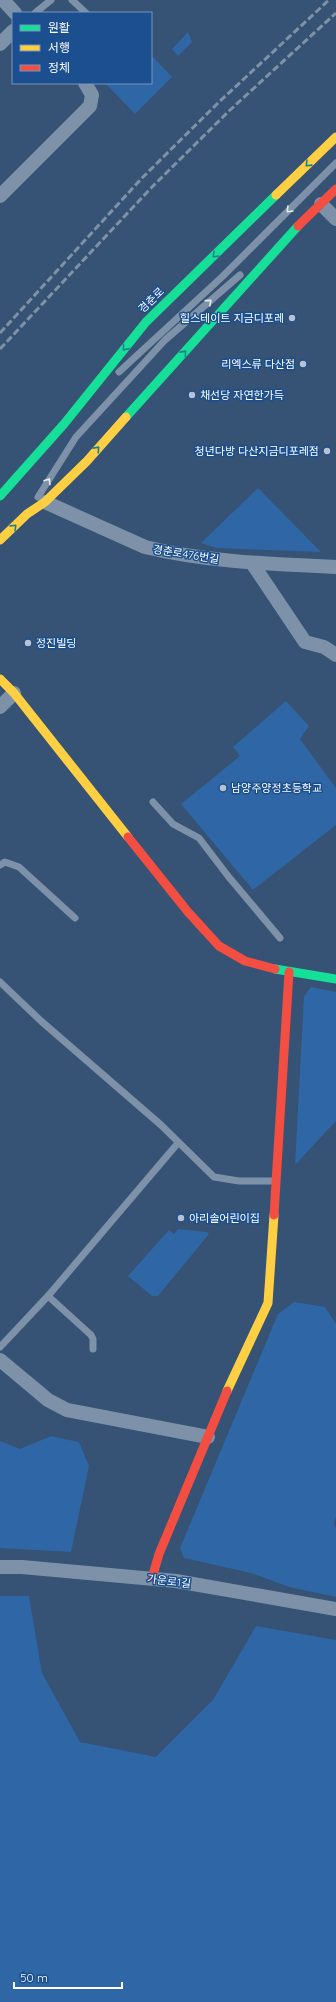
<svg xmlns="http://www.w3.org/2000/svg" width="336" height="2002" font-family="Quicksand,'Noto Sans KR',sans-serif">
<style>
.green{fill:#2f66a5}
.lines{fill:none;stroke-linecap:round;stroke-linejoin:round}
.lane{stroke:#7d92a8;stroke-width:7}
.street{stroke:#7d92a8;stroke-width:14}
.fast{stroke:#16e098;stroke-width:9}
.slow{stroke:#ffcf43;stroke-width:9}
.jam{stroke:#f24e42;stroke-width:9}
.rail{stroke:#7e92a7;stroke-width:3;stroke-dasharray:7 3;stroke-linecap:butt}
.oneway{stroke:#198292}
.oneway2{stroke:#e5e9ee}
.poi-dot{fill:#b9c2ce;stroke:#1b4f8f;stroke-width:1.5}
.labels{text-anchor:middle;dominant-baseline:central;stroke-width:3;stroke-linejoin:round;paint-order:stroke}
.street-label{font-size:11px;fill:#fff;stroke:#1b4f8f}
.poi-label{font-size:11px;fill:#fff;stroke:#1b4f8f;text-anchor:start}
</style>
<rect width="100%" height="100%" fill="#365274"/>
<g class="green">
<polygon points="188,32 192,42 178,56 172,49"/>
<polygon points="152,56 172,77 135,114 105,83 151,83"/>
<polygon points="258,488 321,552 217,548 201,543"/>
<polygon points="286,701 309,726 300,739 336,788 336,825 253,890 181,804 240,756 233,747"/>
<polygon points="311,987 336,992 336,1121 295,1165 304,996"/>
<polygon points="178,1229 207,1232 209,1234 158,1296 152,1296 128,1276 169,1230 174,1234"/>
<polygon points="294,1302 325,1307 336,1324 336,1517 334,1523 336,1529 336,1597 289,1587 251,1573 184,1558 180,1548 278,1314"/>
<polygon points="51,1436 79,1442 89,1466 71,1552 0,1548 0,1441 20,1449"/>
<polygon points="0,1596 29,1596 42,1673 80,1742 156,1757 213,1700 256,1626 336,1640 336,2002 0,2002"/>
</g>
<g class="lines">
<g class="lane">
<polyline points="72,0 86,13"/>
<polyline points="35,13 51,0"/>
<polyline points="119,372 223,276 336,163"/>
<polyline points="38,497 76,437 165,340 240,275"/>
<polyline points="153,802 173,824 199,838 228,876 280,938"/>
<polyline points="0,865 5,862 19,867 75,918"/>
<polyline points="0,982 41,1021 161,1125 214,1177 239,1181 275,1181"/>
<polyline points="48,1296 91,1335 93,1339 93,1349"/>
<polyline points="0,1347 48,1296 178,1143"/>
</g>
<g class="street">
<polyline points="3,0 15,13"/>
<polyline points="0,44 13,31"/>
<polyline points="0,196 90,106 92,95 85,83"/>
<polyline points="321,204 336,219"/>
<path d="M45 502 145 547C207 562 272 564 336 567"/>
<polyline points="252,563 305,642 324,647 336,655"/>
<polyline points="0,707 14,693"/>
<polyline points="0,1360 48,1400 67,1410 208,1437"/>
<polyline points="0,1567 22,1567 176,1581 336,1609"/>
</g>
<g class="fast">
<polyline points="126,417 298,226"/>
<polyline points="0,496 64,424 146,322 276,195"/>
<polyline points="275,969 336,979"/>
</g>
<g class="slow">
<polyline points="276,195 336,137"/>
<polyline points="0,540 27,514 45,502 87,461 126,417"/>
<polyline points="0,679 14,693 128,837"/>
<polyline points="227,1391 268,1303 274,1215"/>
</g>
<g class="jam">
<polyline points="298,226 336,189"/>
<polyline points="128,837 188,912 219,946 245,961 275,969"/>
<polyline points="274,1215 289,972"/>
<polyline points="152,1578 159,1554 227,1391"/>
</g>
<g class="rail">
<polyline points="0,333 142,178 219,102 329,0"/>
<polyline points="0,349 152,187 229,111 336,13"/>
</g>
</g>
<defs><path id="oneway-chevron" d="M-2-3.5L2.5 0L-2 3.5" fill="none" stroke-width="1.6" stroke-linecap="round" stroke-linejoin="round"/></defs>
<g class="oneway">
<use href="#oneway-chevron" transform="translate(308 164) rotate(136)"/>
<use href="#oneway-chevron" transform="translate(215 255) rotate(136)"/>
<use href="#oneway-chevron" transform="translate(125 348) rotate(129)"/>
<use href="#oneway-chevron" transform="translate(184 353) rotate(-48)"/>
<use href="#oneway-chevron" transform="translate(97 449) rotate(-48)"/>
<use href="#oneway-chevron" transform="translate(14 527) rotate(-44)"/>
</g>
<g class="oneway2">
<use href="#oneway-chevron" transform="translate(289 210) rotate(135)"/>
<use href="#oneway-chevron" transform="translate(209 302) rotate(-41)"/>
<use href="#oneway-chevron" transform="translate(48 481) rotate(-58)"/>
</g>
<g class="poi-dot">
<circle cx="292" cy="318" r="4"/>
<circle cx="303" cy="364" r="4"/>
<circle cx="192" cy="395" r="4"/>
<circle cx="327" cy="451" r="4"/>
<circle cx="28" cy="643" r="4"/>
<circle cx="223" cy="788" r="4"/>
<circle cx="181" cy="1218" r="4"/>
</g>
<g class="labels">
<g class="street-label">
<text transform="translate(151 300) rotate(-44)">경춘로</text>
<text transform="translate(186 554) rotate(9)">경춘로476번길</text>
<text transform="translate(169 1581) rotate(7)">가운로1길</text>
</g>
<g class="poi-label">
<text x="284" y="318" text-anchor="end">힐스테이트 지금디포레</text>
<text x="295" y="364" text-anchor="end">리엑스류 다산점</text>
<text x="200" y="395">채선당 자연한가득</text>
<text x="319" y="451" text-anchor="end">청년다방 다산지금디포레점</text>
<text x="36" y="643">정진빌딩</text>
<text x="231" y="788">남양주양정초등학교</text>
<text x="189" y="1218">아리솔어린이집</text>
</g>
</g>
<rect x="12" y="12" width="140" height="72" fill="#1b4f8f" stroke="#7695bc"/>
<rect x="20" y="25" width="20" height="6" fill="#16e098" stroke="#7695bc"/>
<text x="48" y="32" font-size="12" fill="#ffffff">원활</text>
<rect x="20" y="45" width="20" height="6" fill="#ffcf43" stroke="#7695bc"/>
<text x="48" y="52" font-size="12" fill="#ffffff">서행</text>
<rect x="20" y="65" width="20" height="6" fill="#f24e42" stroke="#7695bc"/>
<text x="48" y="72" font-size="12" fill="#ffffff">정체</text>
<path d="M14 1982v6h108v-6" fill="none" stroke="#ffffff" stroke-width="2"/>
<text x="20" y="1982" font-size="12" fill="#ffffff" stroke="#1b4f8f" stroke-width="3" paint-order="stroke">50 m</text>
</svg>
